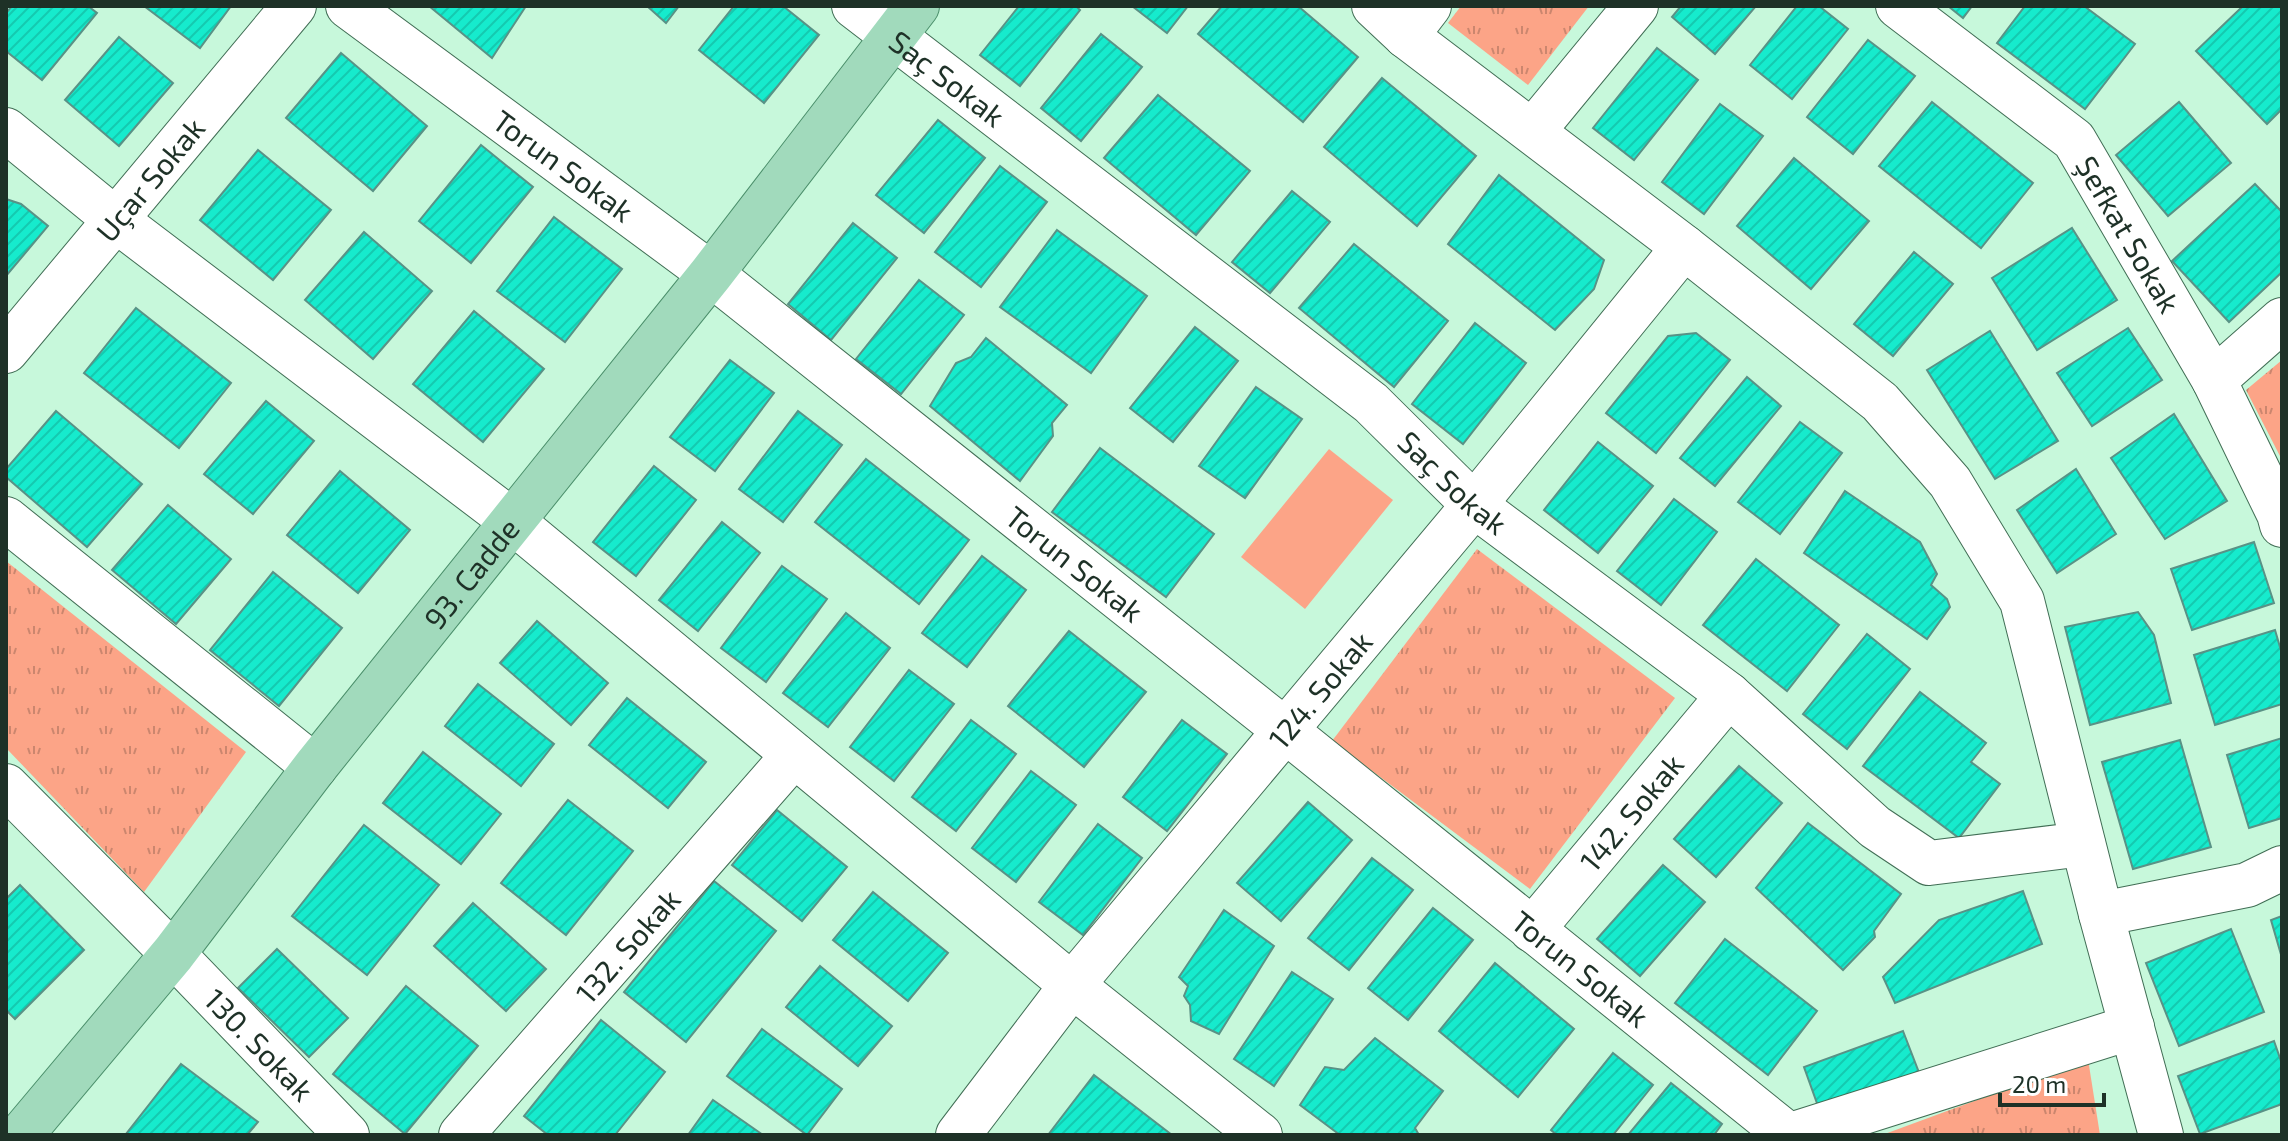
<svg xmlns="http://www.w3.org/2000/svg" width="2288" height="1141" font-family="'Exo 2',sans-serif">
<style>
.grass{fill:url(#grass-tufts)}
.garden{fill:#fca487}
.building{fill:url(#building-hatch);stroke:#599286;stroke-width:2}
.lines{fill:none;stroke-linecap:round;stroke-linejoin:round}
.minor-casing{stroke:#416e55;stroke-width:46}
.major-casing{stroke:#4b8f6b;stroke-width:46}
.minor{stroke:#fff;stroke-width:44}
.major{stroke:#a1dabc;stroke-width:44}
.labels{text-anchor:middle;dominant-baseline:central;stroke-width:6;stroke-linejoin:round;paint-order:stroke}
.street-label{font-size:30px;fill:#1e3127;stroke:#fff}
</style>
<defs>
<pattern id="grass-tufts" width="24" height="20" patternUnits="userSpaceOnUse" patternTransform="scale(2)"><rect width="24" height="20" fill="#fca487"/><path d="M3 7l-1-3M5 7V3M7 7l1-3M15 17l-1-3M17 17v-4M19 17l1-3" fill="none" stroke="#cb866e"/></pattern>
<pattern id="building-hatch" width="6" height="6" patternUnits="userSpaceOnUse" patternTransform="scale(2)"><rect width="6" height="6" fill="#16ebcd"/><path d="M-1 1l2-2M0 6l6-6M5 7l2-2" fill="none" stroke="#14cab0"/></pattern>
</defs>
<rect width="100%" height="100%" fill="#c7f8db"/>
<g class="grass">
<polygon points="1461,6 1589,6 1528,85 1448,23"/>
<polygon points="2282,360 2282,460 2246,390"/>
<polygon points="1477,549 1675,698 1530,889 1332,741"/>
<polygon points="6,561 246,752 144,892 6,748"/>
<polygon points="2088,1059 2100,1135 1882,1135"/>
</g>
<polygon class="garden" points="1329,449 1393,500 1305,609 1241,557"/>
<g class="building">
<polygon points="12,6 88,6 97,13 42,80 6,51 6,13"/>
<polygon points="144,6 231,6 200,48"/>
<polygon points="429,6 526,6 492,58"/>
<polygon points="647,6 679,6 666,23"/>
<polygon points="734,6 783,6 819,35 764,103 699,50"/>
<polygon points="1019,6 1076,6 1080,10 1020,86 980,55"/>
<polygon points="1132,6 1188,6 1167,33"/>
<polygon points="1222,6 1298,6 1358,57 1303,122 1198,34"/>
<polygon points="1681,6 1756,6 1715,54 1672,17"/>
<polygon points="1797,6 1819,6 1848,29 1792,99 1750,65"/>
<polygon points="1948,6 1972,6 1963,18"/>
<polygon points="2025,6 2084,6 2135,44 2085,109 1997,43"/>
<polygon points="2243,6 2282,6 2282,109 2267,124 2196,51"/>
<polygon points="1101,34 1142,67 1081,141 1041,108"/>
<polygon points="119,37 173,83 119,146 65,100"/>
<polygon points="1868,40 1915,76 1853,154 1807,117"/>
<polygon points="1657,48 1698,80 1634,160 1593,128"/>
<polygon points="341,53 427,126 373,191 286,118"/>
<polygon points="1382,78 1476,156 1417,226 1324,147"/>
<polygon points="1158,95 1250,171 1196,235 1104,158"/>
<polygon points="1932,102 2033,183 1981,248 1879,166"/>
<polygon points="2179,102 2231,163 2168,216 2116,155"/>
<polygon points="1720,104 1763,136 1704,214 1662,182"/>
<polygon points="938,120 985,158 924,233 876,195"/>
<polygon points="481,145 533,187 471,263 419,221"/>
<polygon points="258,150 331,210 273,280 200,220"/>
<polygon points="1794,158 1869,221 1811,289 1737,226"/>
<polygon points="1000,166 1047,202 981,287 935,252"/>
<polygon points="1499,175 1604,260 1594,289 1555,330 1448,244"/>
<polygon points="2255,184 2282,212 2282,272 2229,322 2172,261"/>
<polygon points="1292,191 1330,222 1270,293 1232,262"/>
<polygon points="6,199 21,204 48,226 6,276"/>
<polygon points="554,217 622,269 565,342 497,291"/>
<polygon points="853,223 897,258 831,340 788,304"/>
<polygon points="2072,228 2117,300 2037,350 1992,278"/>
<polygon points="1057,230 1147,296 1091,373 1000,307"/>
<polygon points="364,232 432,291 373,359 305,300"/>
<polygon points="1354,244 1448,321 1394,387 1299,308"/>
<polygon points="1914,252 1953,284 1893,356 1854,324"/>
<polygon points="919,280 964,315 901,394 856,359"/>
<polygon points="136,308 231,383 179,448 84,373"/>
<polygon points="474,311 544,369 483,442 413,384"/>
<polygon points="1475,323 1526,363 1463,444 1412,404"/>
<polygon points="1195,327 1238,361 1173,442 1130,408"/>
<polygon points="2128,328 2162,380 2092,426 2057,373"/>
<polygon points="1990,331 2058,441 1995,479 1927,370"/>
<polygon points="1696,333 1730,360 1656,453 1606,413 1668,336"/>
<polygon points="986,338 1067,405 1052,423 1053,436 1020,481 930,406 956,363 971,357"/>
<polygon points="730,360 774,393 715,471 670,437"/>
<polygon points="1747,377 1781,406 1715,486 1680,458"/>
<polygon points="1256,387 1302,419 1245,498 1199,466"/>
<polygon points="266,401 314,441 253,514 204,474"/>
<polygon points="56,411 142,484 87,547 6,477 6,469"/>
<polygon points="798,411 842,445 783,522 739,489"/>
<polygon points="2174,414 2227,501 2165,539 2111,458"/>
<polygon points="1800,422 1842,453 1780,534 1738,502"/>
<polygon points="1598,442 1653,486 1598,553 1544,510"/>
<polygon points="1100,448 1214,534 1166,597 1052,512"/>
<polygon points="866,459 969,540 919,604 815,522"/>
<polygon points="654,466 696,500 636,576 593,542"/>
<polygon points="2076,469 2116,534 2057,573 2017,510"/>
<polygon points="340,471 410,530 358,593 287,535"/>
<polygon points="1845,491 1920,542 1937,574 1931,585 1947,599 1950,607 1927,639 1804,553"/>
<polygon points="1674,499 1717,532 1661,605 1617,571"/>
<polygon points="168,505 231,559 176,624 112,570"/>
<polygon points="722,522 760,553 698,631 659,600"/>
<polygon points="2254,542 2274,603 2192,630 2171,569"/>
<polygon points="982,556 1026,590 967,667 922,633"/>
<polygon points="1756,559 1839,625 1787,691 1703,625"/>
<polygon points="782,566 827,599 766,682 721,648"/>
<polygon points="273,572 342,628 279,706 210,650"/>
<polygon points="2138,612 2154,635 2171,703 2090,725 2065,627"/>
<polygon points="846,613 890,648 828,727 783,693"/>
<polygon points="537,621 608,683 571,725 500,663"/>
<polygon points="2275,630 2282,654 2282,704 2215,725 2194,655"/>
<polygon points="1069,631 1146,692 1084,767 1008,706"/>
<polygon points="1867,634 1910,669 1847,749 1803,714"/>
<polygon points="909,670 954,704 894,781 850,747"/>
<polygon points="478,684 554,744 521,786 445,726"/>
<polygon points="1920,692 1986,743 1971,762 2000,784 1959,838 1863,766"/>
<polygon points="627,698 706,762 668,808 589,745"/>
<polygon points="971,720 1016,754 956,831 912,797"/>
<polygon points="1182,720 1227,754 1167,831 1123,797"/>
<polygon points="2282,738 2282,818 2249,828 2227,755"/>
<polygon points="2180,740 2211,847 2133,869 2102,762"/>
<polygon points="423,752 501,814 461,864 383,803"/>
<polygon points="1739,766 1782,803 1716,877 1674,839"/>
<polygon points="1031,771 1076,805 1016,882 972,848"/>
<polygon points="568,800 633,851 566,935 501,883"/>
<polygon points="1308,802 1352,840 1281,921 1237,883"/>
<polygon points="777,810 847,867 802,921 732,865"/>
<polygon points="1808,823 1901,894 1874,931 1875,937 1843,970 1756,888"/>
<polygon points="1098,824 1142,858 1083,935 1039,902"/>
<polygon points="364,825 439,885 367,975 292,916"/>
<polygon points="1372,858 1413,890 1349,970 1308,938"/>
<polygon points="1663,865 1705,902 1640,976 1597,939"/>
<polygon points="714,881 776,931 686,1042 624,992"/>
<polygon points="20,885 84,950 15,1019 6,1010 6,899"/>
<polygon points="2023,891 2042,944 1895,1003 1883,977 1939,920"/>
<polygon points="873,892 948,953 908,1001 833,940"/>
<polygon points="473,903 546,969 506,1011 434,946"/>
<polygon points="1433,908 1473,940 1408,1020 1368,988"/>
<polygon points="1224,910 1274,946 1219,1034 1191,1021 1190,1005 1184,996 1188,986 1179,977"/>
<polygon points="2282,916 2282,958 2271,920"/>
<polygon points="2231,929 2264,1012 2179,1046 2146,963"/>
<polygon points="1725,939 1817,1011 1768,1075 1675,1003"/>
<polygon points="277,949 348,1018 309,1057 238,988"/>
<polygon points="1495,963 1574,1029 1518,1097 1439,1031"/>
<polygon points="820,966 892,1026 858,1066 786,1007"/>
<polygon points="1292,972 1333,999 1274,1086 1234,1059"/>
<polygon points="406,986 478,1046 405,1134 333,1074"/>
<polygon points="601,1020 665,1072 615,1135 548,1135 524,1116"/>
<polygon points="762,1029 842,1089 807,1135 727,1076"/>
<polygon points="1903,1031 1923,1083 1823,1120 1804,1067"/>
<polygon points="1375,1038 1443,1091 1415,1128 1419,1135 1340,1135 1300,1105 1325,1067 1344,1070"/>
<polygon points="2274,1041 2282,1064 2282,1104 2200,1134 2178,1076"/>
<polygon points="1613,1053 1653,1085 1613,1135 1557,1135 1551,1130"/>
<polygon points="181,1064 258,1122 247,1135 126,1134"/>
<polygon points="1094,1075 1172,1135 1048,1135"/>
<polygon points="1671,1083 1722,1124 1714,1135 1628,1135"/>
<polygon points="713,1100 763,1135 688,1135"/>
</g>
<g class="lines">
<g class="minor-casing">
<g id="minor">
<path id="s1" d="M348 6 711 274 1286 731 1788 1135"/>
<path id="s2" d="M854 6 1371 403 1474 505 1729 695 1875 827 1929 863 2083 844"/>
<polyline points="1374,6 1406,36 1684,247 1880,402 1950,482 2022,601 2101,914 2161,1135"/>
<path id="s3" d="M1898 6 2074 140 2214 380 2279 514 2282 525"/>
<polyline points="1406,36 1429,6"/>
<polyline points="6,130 116,220 512,521 1072,985 1260,1135"/>
<polyline points="1533,131 1636,6"/>
<path id="s4" d="M6 351 294 6"/>
<polyline points="2214,380 2282,320"/>
<polyline points="6,519 315,767"/>
<path id="s5" d="M6 786 173 954 347 1135"/>
<polyline points="2101,914 2247,885 2282,868"/>
<path id="s6" d="M1532 930 1729 695"/>
<path id="s7" d="M461 1135 794 755"/>
<path id="s8" d="M958 1135 1072 985 1474 505 1684 247"/>
<polyline points="1791,1135 2132,1027"/>
</g>
</g>
<g class="major-casing">
<g id="major">
<path id="s9" d="M21 1135 173 954 315 767 711 274 917 6"/>
</g>
</g>
<use href="#minor" class="minor"/>
<use href="#major" class="major"/>
</g>
<g class="labels">
<g class="street-label">
<text stroke="none"><textPath href="#s2" startOffset="118">Saç Sokak</textPath></text>
<text stroke="none"><textPath href="#s1" startOffset="268">Torun Sokak</textPath></text>
<text stroke="none"><textPath href="#s4" startOffset="224">Uçar Sokak</textPath></text>
<text stroke="none"><textPath href="#s3" startOffset="330">Şefkat Sokak</textPath></text>
<text stroke="none"><textPath href="#s2" startOffset="766">Saç Sokak</textPath></text>
<text stroke="none"><textPath href="#s1" startOffset="916">Torun Sokak</textPath></text>
<text stroke="none"><textPath href="#s9" startOffset="720">93. Cadde</textPath></text>
<text stroke="none"><textPath href="#s8" startOffset="574">124. Sokak</textPath></text>
<text stroke="none"><textPath href="#s6" startOffset="154">142. Sokak</textPath></text>
<text stroke="none"><textPath href="#s7" startOffset="252">132. Sokak</textPath></text>
<text stroke="none"><textPath href="#s1" startOffset="1564">Torun Sokak</textPath></text>
<text stroke="none"><textPath href="#s5" startOffset="362">130. Sokak</textPath></text>
</g>
</g>
<rect width="2288" height="1141" fill="none" stroke="#1e3127" stroke-width="16"/>
<path d="M2000 1093v12h104v-12" fill="none" stroke="#1e3127" stroke-width="4"/>
<text x="2012" y="1093" font-size="24" fill="#1e3127" stroke="#ffffff" stroke-width="6" paint-order="stroke">20 m</text>
</svg>
